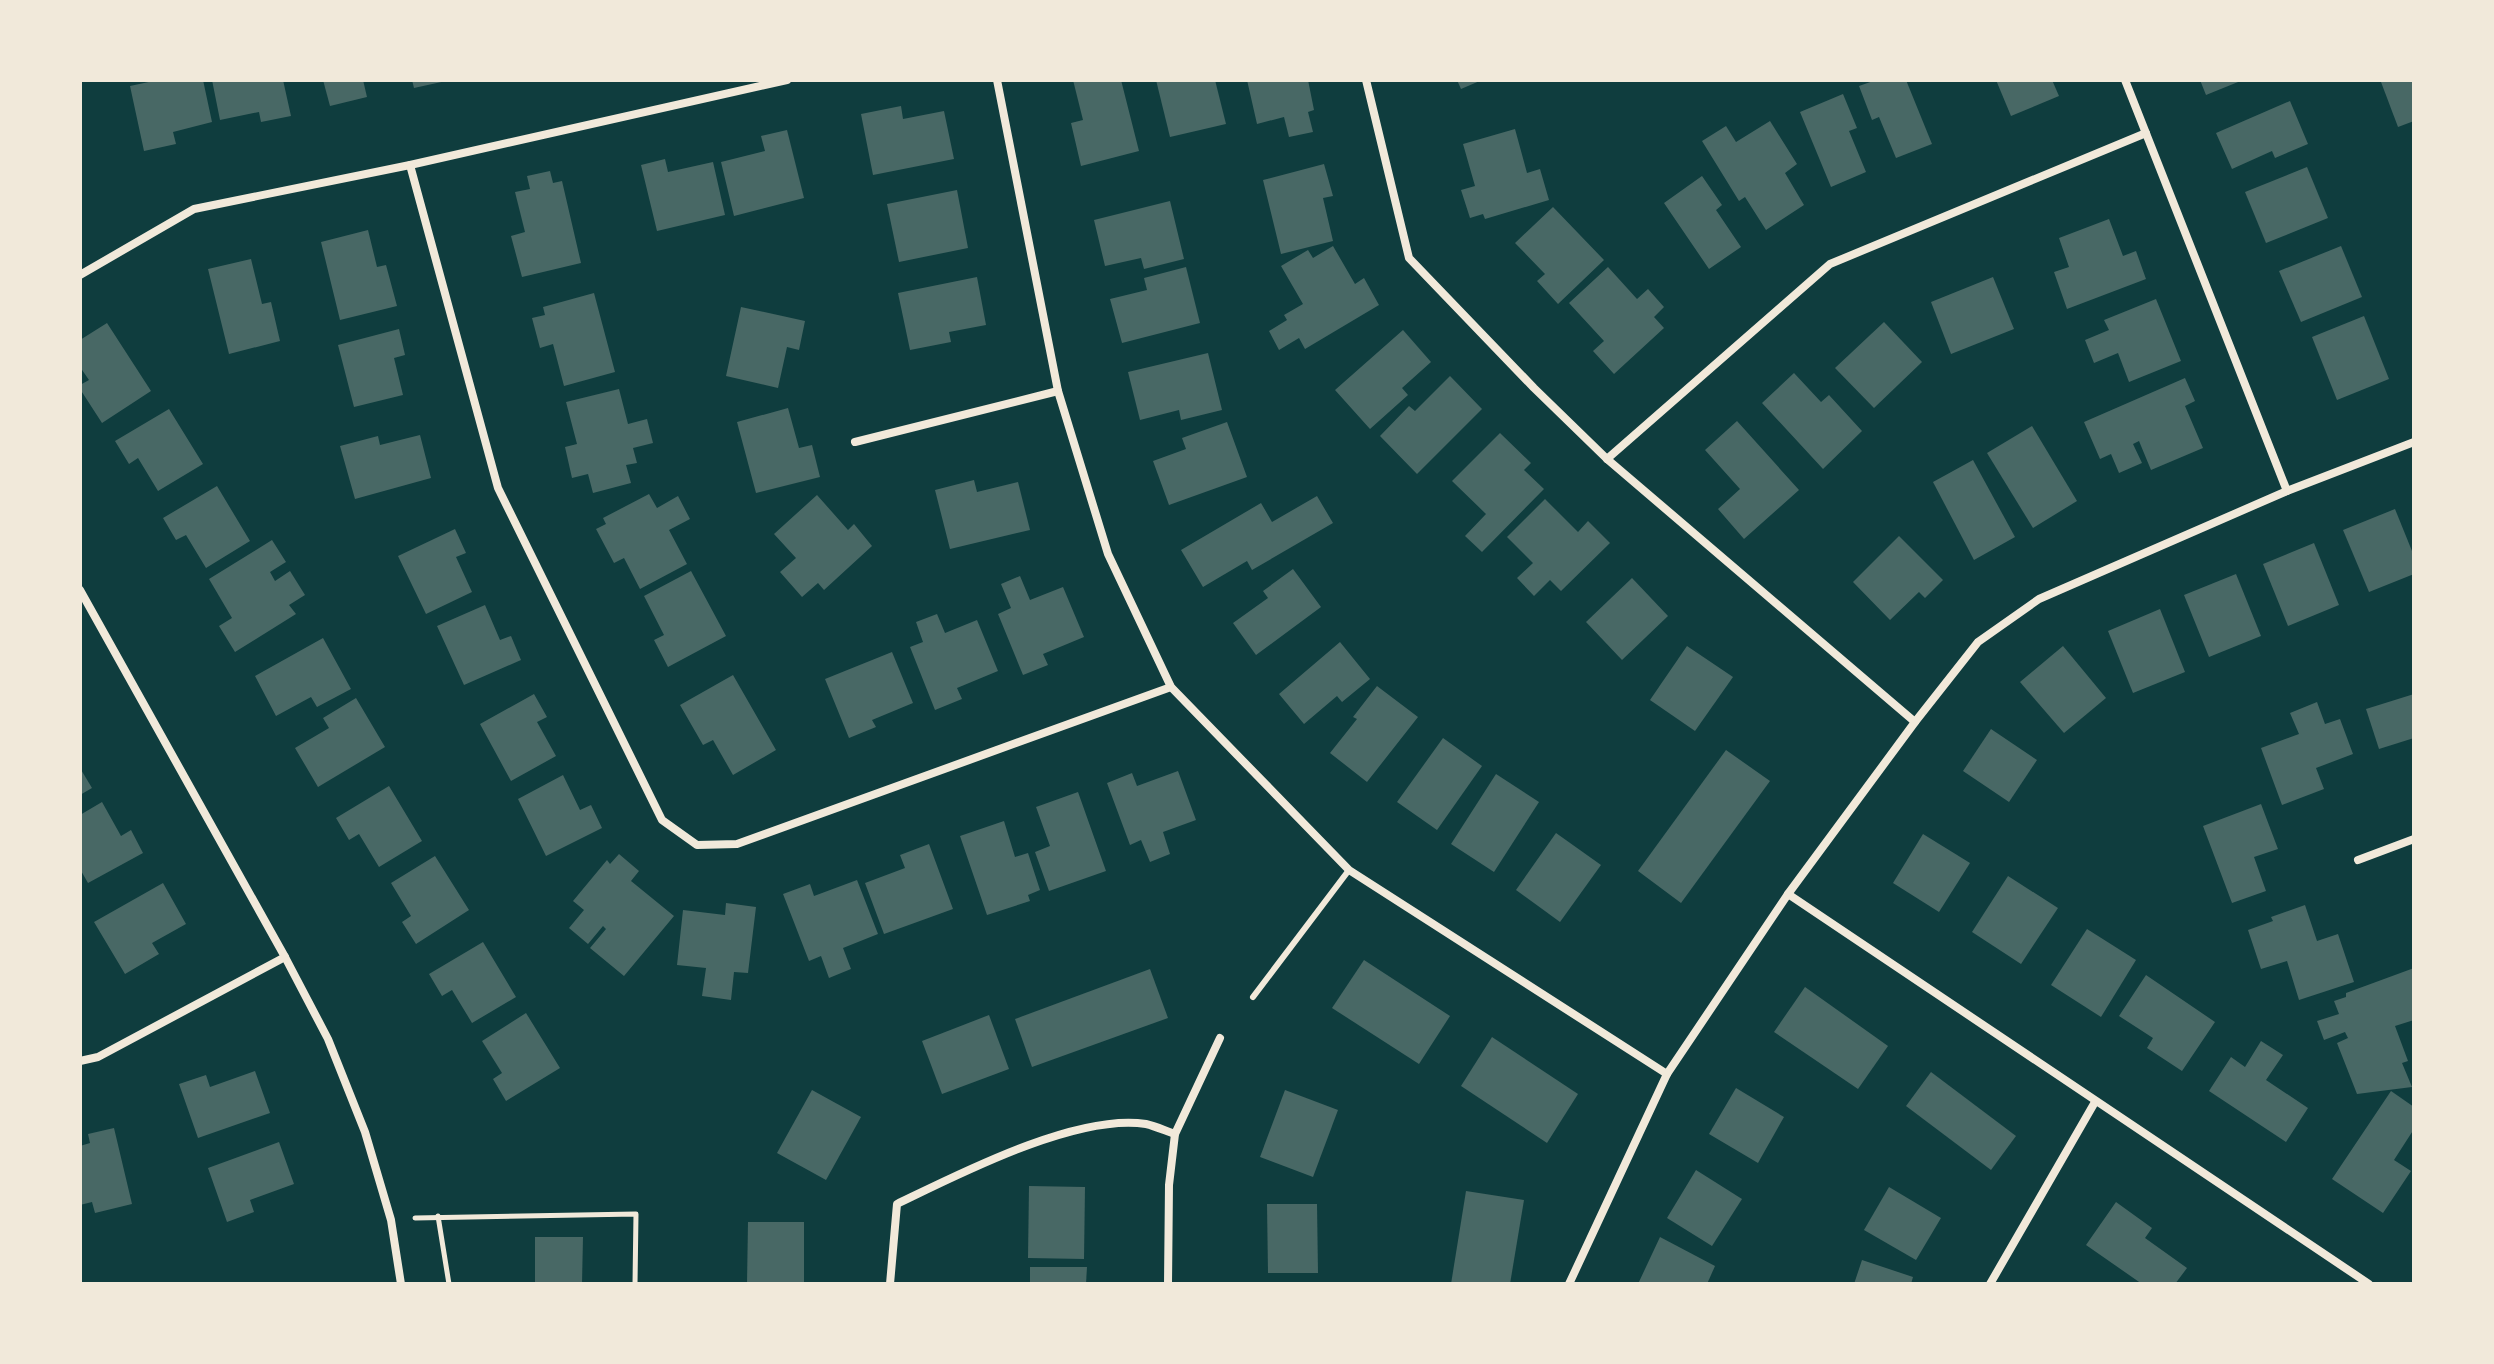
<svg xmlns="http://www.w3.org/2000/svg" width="2494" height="1364" font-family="Bitter,serif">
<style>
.building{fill:#486865}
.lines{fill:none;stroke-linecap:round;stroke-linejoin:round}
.path{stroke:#f1e9da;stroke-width:5}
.service{stroke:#f1e9da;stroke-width:6}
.minor{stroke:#f1e9da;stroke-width:8}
</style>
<rect width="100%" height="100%" fill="#0f3d3e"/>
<g class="building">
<polygon points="158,80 203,80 212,122 173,132 176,144 144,151 130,86"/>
<polygon points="212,80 283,80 291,116 261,122 259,112 220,120"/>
<polygon points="323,80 363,80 367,97 330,106"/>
<polygon points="412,80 446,80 446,81 414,88"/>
<polygon points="1073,80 1121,80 1139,151 1081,166 1071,123 1083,120"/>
<polygon points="1156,80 1215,80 1226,124 1170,137"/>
<polygon points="1247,80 1308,80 1314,110 1308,112 1313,132 1289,137 1284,117 1257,124"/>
<polygon points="1457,80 1482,80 1461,89"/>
<polygon points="1876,80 1906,80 1932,144 1896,158 1879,117 1872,120 1859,86"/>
<polygon points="1996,80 2052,80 2059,96 2011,116"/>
<polygon points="2200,80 2243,80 2206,95"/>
<polygon points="2387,80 2414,80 2414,121 2398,127 2381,82"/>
<polygon points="1843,94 1857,128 1849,131 1866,172 1831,187 1800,112"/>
<polygon points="2290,101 2308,144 2275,158 2272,151 2232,169 2216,133"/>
<polygon points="901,106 903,119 944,111 954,159 873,175 861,114"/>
<polygon points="1770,121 1797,164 1785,173 1804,205 1766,230 1745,197 1739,201 1702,141 1726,126 1736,142"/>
<polygon points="1515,129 1527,173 1540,169 1549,200 1485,219 1483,214 1470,218 1461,190 1475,186 1463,144"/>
<polygon points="787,130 804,198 734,216 721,162 765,151 761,136"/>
<polygon points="665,159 668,172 713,162 725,215 657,231 641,165"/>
<polygon points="1324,164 1333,196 1323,198 1333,241 1281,254 1263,180"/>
<polygon points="2307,167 2328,218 2266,243 2245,192"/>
<polygon points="550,171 553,183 562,181 581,263 522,277 511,236 525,232 515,192 530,189 527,176"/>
<polygon points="1702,176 1722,205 1716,210 1741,247 1709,269 1664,203"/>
<polygon points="957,190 968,248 899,262 887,204"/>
<polygon points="1170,201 1184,259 1144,269 1141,258 1105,266 1094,220"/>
<polygon points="1553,207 1604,260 1558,304 1537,281 1545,274 1515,243"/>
<polygon points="2109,219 2123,256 2136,251 2146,279 2067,309 2054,272 2069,267 2059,238"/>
<polygon points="368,230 377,267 386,265 397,306 340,320 321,242"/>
<polygon points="1333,246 1355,284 1364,278 1379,305 1305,349 1299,338 1279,350 1269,331 1287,320 1284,315 1303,304 1281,266 1308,250 1313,258"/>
<polygon points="2341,246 2362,297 2301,322 2279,271"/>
<polygon points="251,259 262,304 271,302 280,341 229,354 208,269"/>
<polygon points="1186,267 1200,323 1122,343 1110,299 1147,290 1144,278"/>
<polygon points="1608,267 1637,299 1648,289 1664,307 1654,317 1664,328 1614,374 1593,351 1604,341 1569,303"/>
<polygon points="977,277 986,325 949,332 951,342 910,350 898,293"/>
<polygon points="1993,277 2014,329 1951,354 1931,302"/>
<polygon points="594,293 615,372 564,386 553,344 540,348 532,318 545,315 543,307"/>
<polygon points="2156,299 2181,361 2129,382 2118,353 2094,363 2085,340 2109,330 2104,320"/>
<polygon points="741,307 805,321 799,350 787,347 778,388 726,376"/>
<polygon points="2364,316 2389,379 2337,400 2312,337"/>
<polygon points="1884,322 1922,362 1874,408 1835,368"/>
<polygon points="107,323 151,391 102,423 80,389 80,385 89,380 80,367 80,340"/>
<polygon points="399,329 405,355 394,358 403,395 354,407 338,345"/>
<polygon points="1403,330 1431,362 1402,388 1408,395 1370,429 1335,390"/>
<polygon points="1208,353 1222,410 1181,420 1179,410 1140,420 1128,372"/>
<polygon points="1794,373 1821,402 1829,395 1862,431 1823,469 1762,403"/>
<polygon points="1450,376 1482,409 1417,474 1380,436 1409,406 1415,411"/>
<polygon points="2185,378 2195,401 2185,406 2203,448 2151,470 2139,441 2133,444 2142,463 2119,473 2111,454 2100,459 2084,422"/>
<polygon points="619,389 628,424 647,419 653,443 633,448 637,463 626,465 631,483 593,493 588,474 572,478 565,447 577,444 566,402"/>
<polygon points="788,408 799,448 812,445 820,477 756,493 737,422"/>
<polygon points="169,409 203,464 158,491 138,458 129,464 115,441"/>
<polygon points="1737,421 1799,490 1744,539 1718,509 1740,489 1705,450"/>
<polygon points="1227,422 1247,477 1169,505 1153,461 1186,449 1182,438"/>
<polygon points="2032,426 2077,501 2033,528 1987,453"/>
<polygon points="1500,433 1531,463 1524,470 1544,489 1482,552 1465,536 1486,514 1452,481"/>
<polygon points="420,435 431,478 355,499 340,446 378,436 380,445"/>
<polygon points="1973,460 2015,537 1974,560 1933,482"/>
<polygon points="974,480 977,492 1018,482 1030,530 950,549 935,490"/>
<polygon points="217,486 250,541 206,568 186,535 176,540 163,518"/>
<polygon points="649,494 657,508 678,496 690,519 669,530 687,564 640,589 624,558 614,563 596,529 606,524 603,518"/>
<polygon points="817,495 848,530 854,524 872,546 824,590 818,583 802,597 780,572 796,558 774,534"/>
<polygon points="1317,496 1333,523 1252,570 1247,561 1203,587 1181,550 1261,503 1272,522"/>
<polygon points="1545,499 1578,532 1588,521 1610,543 1561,591 1550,580 1534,596 1517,578 1533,563 1507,537"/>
<polygon points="2395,509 2414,556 2414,574 2369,592 2343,530"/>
<polygon points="455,529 466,553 456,557 472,592 426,614 398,556"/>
<polygon points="1899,536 1943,580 1925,598 1919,592 1890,620 1853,582"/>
<polygon points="272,540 286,562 270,572 275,581 290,571 305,595 289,605 296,614 235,652 219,626 232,618 209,579"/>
<polygon points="2314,543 2339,605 2288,626 2263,564"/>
<polygon points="1293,569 1321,607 1256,655 1233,623 1268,598 1263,591"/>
<polygon points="691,571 726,636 668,667 654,640 664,635 644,596"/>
<polygon points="2236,574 2261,636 2209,657 2184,595"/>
<polygon points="1020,576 1030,600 1063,587 1084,637 1043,654 1048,665 1023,675 998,614 1011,608 1001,584"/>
<polygon points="1632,578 1668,616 1622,660 1586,622"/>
<polygon points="485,605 500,640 511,636 521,660 464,685 437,626"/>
<polygon points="2160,609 2185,672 2133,693 2108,631"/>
<polygon points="937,614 945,633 977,620 998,671 957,688 962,699 935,710 910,647 923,642 916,622"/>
<polygon points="323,638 351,689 317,707 311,697 276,716 255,676"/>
<polygon points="1340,642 1370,679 1342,702 1337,696 1304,724 1279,694"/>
<polygon points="1687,646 1733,677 1695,731 1650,700"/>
<polygon points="2063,646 2106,698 2064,733 2020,682"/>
<polygon points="892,652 913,703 872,720 876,727 849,738 825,679"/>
<polygon points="733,675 776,750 733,775 713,740 703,745 680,705"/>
<polygon points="1377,686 1418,717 1367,782 1330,753 1357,719 1353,717"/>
<polygon points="534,694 547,717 537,722 556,756 511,781 480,724"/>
<polygon points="2414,694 2414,738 2379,749 2366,709"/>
<polygon points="356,698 385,747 318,787 295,748 329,728 323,718"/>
<polygon points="2317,702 2325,724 2340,719 2353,754 2316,768 2324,789 2282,805 2261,748 2299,734 2290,713"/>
<polygon points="1991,729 2037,760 2009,802 1963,771"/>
<polygon points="1443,738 1482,766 1437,830 1397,802"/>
<polygon points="1726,750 1770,781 1681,903 1638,871"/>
<polygon points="80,768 92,788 80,795"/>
<polygon points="1178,771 1196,820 1163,832 1170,854 1150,862 1141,840 1130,845 1107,783 1132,773 1137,786"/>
<polygon points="1496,774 1539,802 1494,872 1451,844"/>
<polygon points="563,775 580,810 591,805 602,828 546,856 518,799"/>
<polygon points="389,786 422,841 379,867 359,834 349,840 336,818"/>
<polygon points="1078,792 1106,871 1049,891 1035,852 1050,846 1036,807"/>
<polygon points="102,802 121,836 131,830 143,853 88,883 80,869 80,815"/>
<polygon points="2261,804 2278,849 2254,857 2266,891 2232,903 2203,826"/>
<polygon points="1004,821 1015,857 1028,853 1040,890 1028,895 1030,901 987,915 960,836"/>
<polygon points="1556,833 1601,865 1560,922 1516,890"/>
<polygon points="1923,834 1970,863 1939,912 1893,883"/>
<polygon points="929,844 953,909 884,934 865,883 905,868 900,855"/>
<polygon points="619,854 639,871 631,881 674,916 624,976 590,948 606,929 603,926 588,944 569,928 584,910 573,901 607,860 610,864"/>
<polygon points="435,856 469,910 416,944 402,922 411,916 391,883"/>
<polygon points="2008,876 2058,908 2021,964 1972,932"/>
<polygon points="857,880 878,934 843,948 851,969 829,978 821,956 809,961 783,894 810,884 814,896"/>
<polygon points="163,883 186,924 152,943 159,954 125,974 94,922"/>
<polygon points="726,903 756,907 748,973 734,972 731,1000 702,996 706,968 677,965 683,910 725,915"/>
<polygon points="2305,905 2317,941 2338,934 2354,982 2299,1000 2287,961 2261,969 2248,930 2273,921 2271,917"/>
<polygon points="2087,929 2136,960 2101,1017 2051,985"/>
<polygon points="483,942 516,997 472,1023 452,990 442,996 429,974"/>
<polygon points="1364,960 1450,1016 1419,1064 1332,1008"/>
<polygon points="2414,968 2414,1020 2395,1026 2408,1061 2402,1063 2412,1087 2357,1094 2337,1043 2348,1038 2345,1032 2324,1040 2317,1021 2339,1014 2334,1001 2346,997 2346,993"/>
<polygon points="1150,969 1168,1018 1032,1067 1015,1019"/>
<polygon points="2146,975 2215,1022 2182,1071 2147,1048 2153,1038 2119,1016"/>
<polygon points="1805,987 1888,1046 1858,1089 1774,1032"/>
<polygon points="526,1013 560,1068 506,1101 493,1079 502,1073 482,1041"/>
<polygon points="989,1015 1009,1069 942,1094 922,1041"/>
<polygon points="1492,1037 1578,1094 1547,1143 1461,1086"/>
<polygon points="2261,1041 2283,1055 2266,1080 2308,1108 2286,1142 2209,1091 2231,1057 2245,1067"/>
<polygon points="255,1071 270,1113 198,1138 179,1084 206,1075 210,1087"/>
<polygon points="1931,1072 2016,1136 1991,1170 1906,1106"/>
<polygon points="1736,1088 1784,1117 1758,1163 1709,1134"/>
<polygon points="812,1090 861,1117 826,1180 777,1153"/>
<polygon points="1285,1090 1338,1110 1313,1177 1260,1157"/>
<polygon points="2391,1091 2414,1107 2414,1129 2394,1160 2411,1171 2383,1213 2332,1179"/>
<polygon points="114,1128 132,1204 95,1213 92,1202 80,1205 80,1146 90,1143 88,1134"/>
<polygon points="279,1142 294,1184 250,1200 254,1212 227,1222 208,1168"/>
<polygon points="1696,1170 1742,1199 1712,1246 1667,1218"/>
<polygon points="1029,1186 1085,1187 1084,1259 1028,1258"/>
<polygon points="1889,1187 1941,1218 1916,1260 1864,1230"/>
<polygon points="1466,1191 1524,1200 1510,1284 1451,1284"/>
<polygon points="2116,1202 2152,1228 2145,1238 2187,1268 2175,1284 2142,1284 2086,1245"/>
<polygon points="1267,1204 1317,1204 1318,1273 1268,1273"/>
<polygon points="748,1222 804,1222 804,1284 747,1284"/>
<polygon points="535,1237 583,1237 582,1284 535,1284"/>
<polygon points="1660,1237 1715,1266 1707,1284 1638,1284"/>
<polygon points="1862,1260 1913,1277 1911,1284 1854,1284"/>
<polygon points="1030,1267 1087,1267 1086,1284 1030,1284"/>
</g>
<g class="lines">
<g class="path">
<polyline points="438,1216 449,1284"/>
<polyline points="415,1218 636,1214 635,1284"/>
</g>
<polyline class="service" points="1253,997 1349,870"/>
<g class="minor">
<polyline points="997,80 1058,391 1108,554 1171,687 1349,870 1667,1074"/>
<polyline points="1366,80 1409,258 1534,388 1607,459 1915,722"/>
<polyline points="2125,80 2287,491"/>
<polyline points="410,165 498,488 662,820 697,845 737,844 1171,687"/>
<polyline points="80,275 194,209 410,165 787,80"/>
<polyline points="855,442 1058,391"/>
<polyline points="1607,459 1830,264 2146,133"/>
<polyline points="80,590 285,957 328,1039 365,1132 391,1220 401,1284"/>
<polyline points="2358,860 2414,839"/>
<polyline points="1788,894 2369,1284"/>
<polyline points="80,1061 98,1057 285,957"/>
<path d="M890 1284 897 1204C959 1174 1077 1113 1146 1124 1155 1126 1166 1131 1175 1134"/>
<polyline points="1168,1284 1169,1185 1175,1134 1220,1038"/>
<polyline points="1569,1284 1667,1074 1788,894 1915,722 1978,642 2039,599 2287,491 2414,442"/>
<polyline points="1990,1284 2095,1102"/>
</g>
</g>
<rect width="2494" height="1364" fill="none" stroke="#f1e9da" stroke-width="164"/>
</svg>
